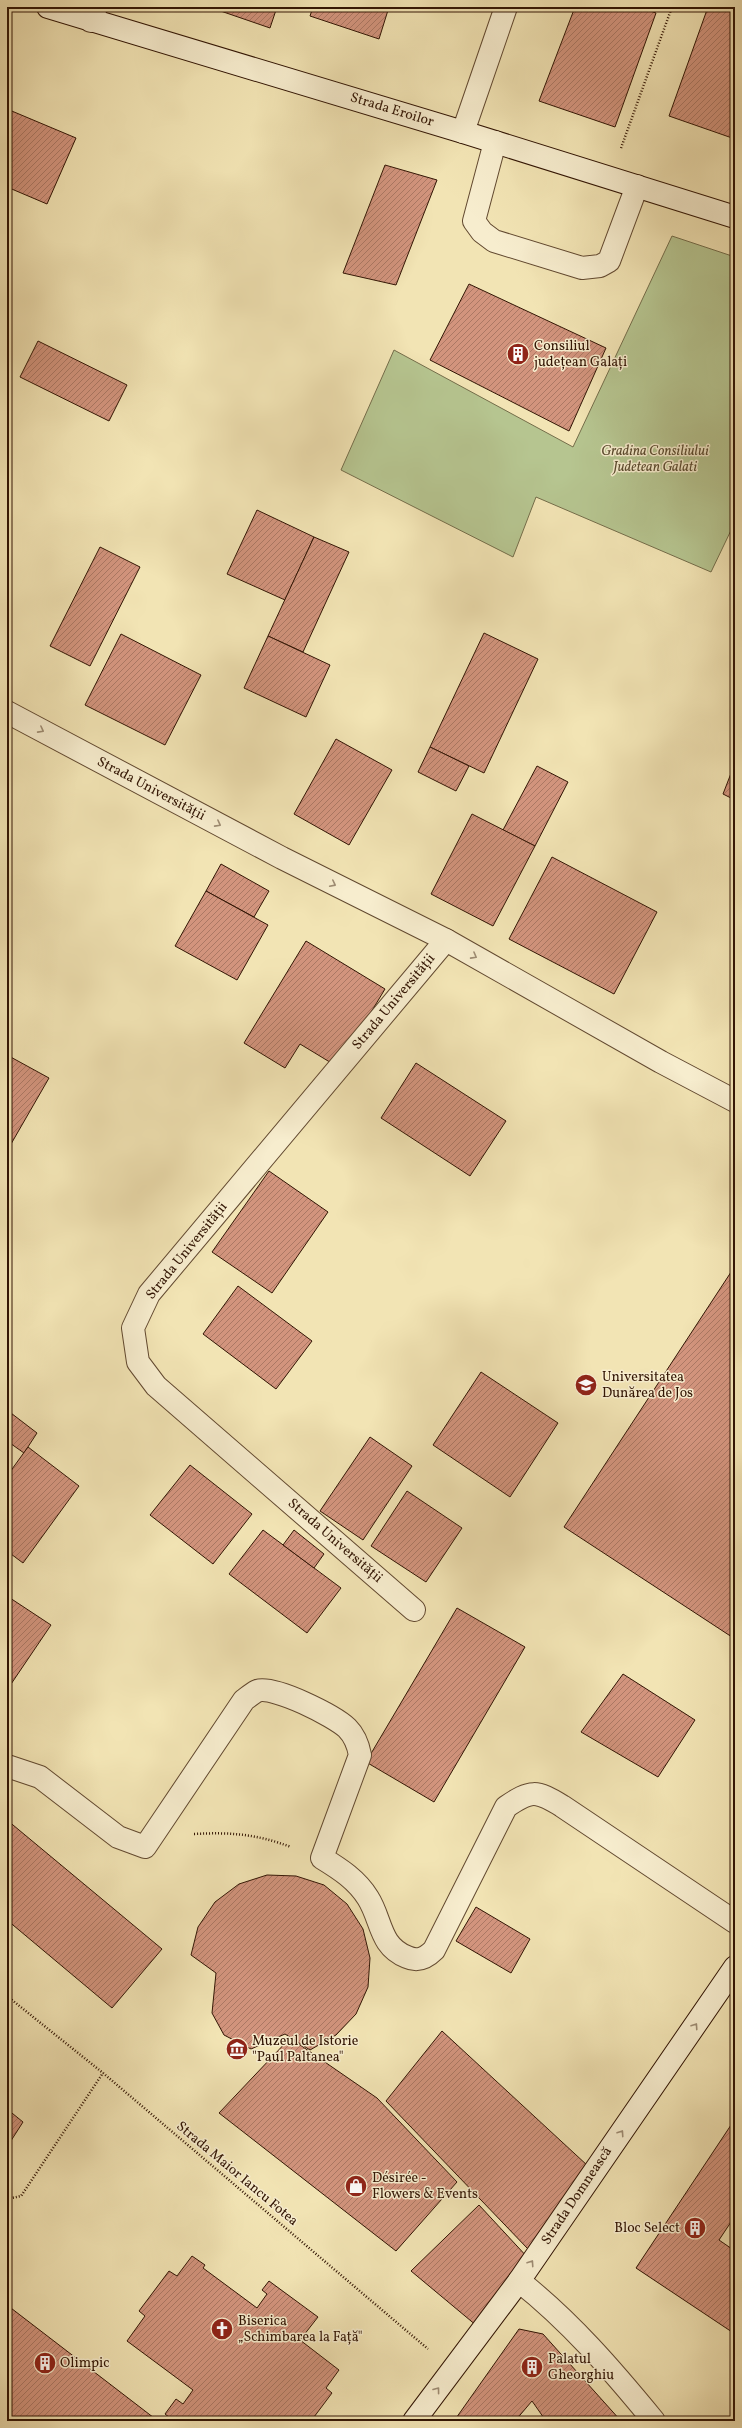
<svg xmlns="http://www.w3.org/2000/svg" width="742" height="2428" font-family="Vollkorn,serif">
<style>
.park{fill:#b6c590;stroke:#746d4a}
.building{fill:url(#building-hatch);stroke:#321504}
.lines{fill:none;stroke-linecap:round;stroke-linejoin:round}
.lane-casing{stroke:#624930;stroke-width:24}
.street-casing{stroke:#624930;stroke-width:24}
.secondary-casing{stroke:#321504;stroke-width:24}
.path{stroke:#321504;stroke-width:2.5;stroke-dasharray:1 2;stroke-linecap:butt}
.lane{stroke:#f7edce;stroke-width:22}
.street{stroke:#f7edce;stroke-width:22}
.secondary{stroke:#f7edce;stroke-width:22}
.oneway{stroke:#9e8c73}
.labels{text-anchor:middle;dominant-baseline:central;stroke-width:3;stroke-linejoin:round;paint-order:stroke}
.street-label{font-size:14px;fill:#321504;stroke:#f7edce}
.poi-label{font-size:14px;fill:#321504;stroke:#f7edce;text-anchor:start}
.park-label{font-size:14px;font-style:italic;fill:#5a4a2e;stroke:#f7edce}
</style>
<defs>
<pattern id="building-hatch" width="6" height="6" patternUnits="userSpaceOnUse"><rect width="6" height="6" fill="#d2947d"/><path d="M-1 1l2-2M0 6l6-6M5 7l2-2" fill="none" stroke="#ab7864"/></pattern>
</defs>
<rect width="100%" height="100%" fill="#f2e4b4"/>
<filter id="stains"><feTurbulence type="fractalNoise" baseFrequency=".005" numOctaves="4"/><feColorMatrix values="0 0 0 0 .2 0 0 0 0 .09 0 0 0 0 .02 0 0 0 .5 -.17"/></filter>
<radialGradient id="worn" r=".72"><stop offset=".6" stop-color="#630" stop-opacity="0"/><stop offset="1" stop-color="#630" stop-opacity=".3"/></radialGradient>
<polygon class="park" points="672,236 735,257 735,522 711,572 536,497 513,557 341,470 394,350 573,447"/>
<g class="building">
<polygon points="209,7 277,7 270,28"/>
<polygon points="313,7 389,7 379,39 310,16"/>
<polygon points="575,7 639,7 656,13 615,127 539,101"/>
<polygon points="708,7 735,7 735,139 669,116"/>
<polygon points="7,109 76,138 47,204 7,187"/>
<polygon points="385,165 437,180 396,285 343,273"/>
<polygon points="469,284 606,348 569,431 430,360"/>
<polygon points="38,341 127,385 109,421 20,377"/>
<polygon points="257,510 314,537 285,600 227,574"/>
<polygon points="314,537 349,552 303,652 268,636"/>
<polygon points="100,547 140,567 90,666 50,646"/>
<polygon points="484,633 538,659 484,773 430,747"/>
<polygon points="121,634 201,675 165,745 85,705"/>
<polygon points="268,636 330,665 306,717 244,688"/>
<polygon points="336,739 392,770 349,845 294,814"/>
<polygon points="430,747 469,766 456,791 418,772"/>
<polygon points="735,763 735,800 723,794"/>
<polygon points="537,766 568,782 535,846 503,830"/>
<polygon points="472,814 535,846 493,926 431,894"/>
<polygon points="552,857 657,912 614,994 509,939"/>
<polygon points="221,864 269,891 254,917 206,891"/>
<polygon points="206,891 268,925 237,980 175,946"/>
<polygon points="306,941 385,989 338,1067 300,1044 285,1068 244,1043"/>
<polygon points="7,1055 49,1078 7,1151"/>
<polygon points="416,1063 506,1121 470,1176 381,1118"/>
<polygon points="269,1171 328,1212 272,1293 212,1252"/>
<polygon points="735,1266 735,1639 564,1527"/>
<polygon points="238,1286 312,1341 276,1389 203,1334"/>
<polygon points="481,1372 558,1423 510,1497 433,1445"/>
<polygon points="7,1410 37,1433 24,1453 7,1441"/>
<polygon points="370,1437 412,1466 363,1540 320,1511"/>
<polygon points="28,1447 79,1486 23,1563 7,1551 7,1476"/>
<polygon points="190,1465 252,1514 213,1564 150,1515"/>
<polygon points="407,1491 462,1528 426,1582 371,1546"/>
<polygon points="263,1530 341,1588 307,1633 229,1574"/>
<polygon points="294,1530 324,1554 314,1568 283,1545"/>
<polygon points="7,1596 51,1625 7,1690"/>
<polygon points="457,1608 525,1647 434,1802 366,1762"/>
<polygon points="623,1674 695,1720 658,1777 581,1732"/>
<polygon points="7,1820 162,1949 112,2008 7,1920"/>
<polygon points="267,1875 296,1876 324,1885 347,1904 363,1929 370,1958 368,1987 356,2014 336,2035 310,2050 285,2034 251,2049 224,2035 212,2013 216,1973 191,1955 198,1927 215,1902 239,1884"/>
<polygon points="476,1907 530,1939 511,1973 456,1941"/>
<polygon points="442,2031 588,2166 528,2249 386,2101"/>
<polygon points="290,2038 377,2098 457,2182 396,2251 219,2113"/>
<polygon points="7,2109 23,2122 7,2147"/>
<polygon points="735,2119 735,2216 719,2240 735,2251 735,2334 636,2268"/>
<polygon points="479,2205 529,2259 477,2326 411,2271"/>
<polygon points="192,2256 205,2265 203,2268 257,2308 267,2294 262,2290 269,2281 318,2317 300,2340 339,2370 326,2388 332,2393 311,2421 174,2421 165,2414 176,2399 183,2404 193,2390 127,2341 145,2316 139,2311 169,2271 177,2276"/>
<polygon points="7,2305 158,2421 7,2421"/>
<polygon points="519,2329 543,2334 621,2421 546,2421 532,2401 515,2421 454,2421"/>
</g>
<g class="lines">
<g class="lane-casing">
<g id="lane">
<polyline points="91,21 96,7"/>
<polyline points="463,132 506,7"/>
<polyline points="495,142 474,221 482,232 494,241 582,268 600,266 609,261 637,186"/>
<path d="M7 1766 40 1777 118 1837 145 1847 244 1700C248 1697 253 1693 257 1691 274 1685 334 1716 347 1728 355 1736 358 1744 360 1755L322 1858C340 1869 357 1880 368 1898 382 1920 379 1946 407 1957 418 1962 426 1958 434 1950L506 1807C531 1790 536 1790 562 1806L735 1922"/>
</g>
</g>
<g class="street-casing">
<g id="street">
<polyline points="7,712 282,858 446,940 661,1062 735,1101"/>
<polyline points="414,1610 156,1386 138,1362 133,1328 149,1294 446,940"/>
<path d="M519 2281C570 2321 613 2371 654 2421"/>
</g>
</g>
<g class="secondary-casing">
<g id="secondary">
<polyline points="48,7 463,132 735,217"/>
<polyline points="414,2421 519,2281 735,1967"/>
</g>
</g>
<g class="path">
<polyline points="621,148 672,7"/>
<path d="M194 1834C231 1832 256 1834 291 1847"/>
<polyline points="7,1996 103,2073 428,2349"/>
<polyline points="7,2199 21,2196 103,2073"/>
</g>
<use href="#lane" class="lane"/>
<use href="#street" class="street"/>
<use href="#secondary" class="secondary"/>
</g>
<defs><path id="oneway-chevron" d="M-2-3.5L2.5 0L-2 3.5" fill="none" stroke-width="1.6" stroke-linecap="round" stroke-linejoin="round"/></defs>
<g class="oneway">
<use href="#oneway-chevron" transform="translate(41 730) rotate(28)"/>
<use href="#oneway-chevron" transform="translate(218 824) rotate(28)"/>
<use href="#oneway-chevron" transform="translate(333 884) rotate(27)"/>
<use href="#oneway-chevron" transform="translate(474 956) rotate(29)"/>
<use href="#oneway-chevron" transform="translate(695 2026) rotate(-56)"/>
<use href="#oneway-chevron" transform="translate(621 2133) rotate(-56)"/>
<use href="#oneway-chevron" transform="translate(531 2263) rotate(-56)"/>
<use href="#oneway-chevron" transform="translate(437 2390) rotate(-53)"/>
</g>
<defs>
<g id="building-disc" transform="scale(1.15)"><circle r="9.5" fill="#8f2418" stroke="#f7edce"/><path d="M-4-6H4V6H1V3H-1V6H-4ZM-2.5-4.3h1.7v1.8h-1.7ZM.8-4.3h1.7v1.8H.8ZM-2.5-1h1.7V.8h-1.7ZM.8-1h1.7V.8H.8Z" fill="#fff"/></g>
<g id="university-disc" transform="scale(1.15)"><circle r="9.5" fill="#8f2418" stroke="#f7edce"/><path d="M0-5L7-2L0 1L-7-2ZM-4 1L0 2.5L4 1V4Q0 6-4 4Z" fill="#fff"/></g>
<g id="museum-disc" transform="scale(1.15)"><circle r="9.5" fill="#8f2418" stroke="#f7edce"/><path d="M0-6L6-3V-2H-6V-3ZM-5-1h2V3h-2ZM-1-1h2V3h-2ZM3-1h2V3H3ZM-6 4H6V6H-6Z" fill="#fff"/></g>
<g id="shop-disc" transform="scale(1.15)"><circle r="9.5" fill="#8f2418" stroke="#f7edce"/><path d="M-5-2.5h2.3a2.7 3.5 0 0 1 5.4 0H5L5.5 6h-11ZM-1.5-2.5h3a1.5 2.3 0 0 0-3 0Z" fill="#fff"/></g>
<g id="church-disc" transform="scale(1.15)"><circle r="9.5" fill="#8f2418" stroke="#f7edce"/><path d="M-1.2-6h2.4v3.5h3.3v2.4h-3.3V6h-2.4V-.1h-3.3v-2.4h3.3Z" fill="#fff"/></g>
</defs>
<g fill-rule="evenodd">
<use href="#building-disc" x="518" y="354"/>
<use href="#university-disc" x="586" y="1385"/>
<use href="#museum-disc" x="237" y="2049"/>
<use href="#shop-disc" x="356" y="2186"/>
<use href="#building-disc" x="695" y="2228"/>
<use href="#church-disc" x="222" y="2329"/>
<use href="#building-disc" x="45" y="2363"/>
<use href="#building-disc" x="532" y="2367"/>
</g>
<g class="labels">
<g class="street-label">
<text transform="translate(392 110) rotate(17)">Strada Eroilor</text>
<text transform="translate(151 789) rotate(28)">Strada Universității</text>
<text transform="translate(394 1002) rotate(-50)">Strada Universității</text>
<text transform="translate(187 1251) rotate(-51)">Strada Universității</text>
<text transform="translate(335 1541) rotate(41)">Strada Universității</text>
<text transform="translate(237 2174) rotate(40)">Strada Maior Iancu Fotea</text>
<text transform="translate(577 2196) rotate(-56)">Strada Domnească</text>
</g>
<g class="poi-label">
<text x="534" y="346">Consiliul<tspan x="534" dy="16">județean Galați</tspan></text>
<text x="602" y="1377">Universitatea<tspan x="602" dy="16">Dunărea de Jos</tspan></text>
<text x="252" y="2041">Muzeul de Istorie<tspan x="252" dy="16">"Paul Paltanea"</tspan></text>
<text x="372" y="2178">Désirée -<tspan x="372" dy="16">Flowers &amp; Events</tspan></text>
<text x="680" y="2228" text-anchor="end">Bloc Select</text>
<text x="238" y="2321">Biserica<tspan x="238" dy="16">„Schimbarea la Față"</tspan></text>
<text x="548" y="2359">Palatul<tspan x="548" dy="16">Gheorghiu</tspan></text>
<text x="60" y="2363">Olimpic</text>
</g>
<g class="park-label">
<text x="655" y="451">Gradina Consiliului<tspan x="655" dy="16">Judetean Galati</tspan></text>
</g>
</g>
<rect width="742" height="2428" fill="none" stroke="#f2e4b4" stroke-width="24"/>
<rect x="8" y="8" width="726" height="2412" fill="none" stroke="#321504" stroke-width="2"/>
<rect x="12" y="12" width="718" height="2404" fill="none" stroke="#321504"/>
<rect width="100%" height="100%" filter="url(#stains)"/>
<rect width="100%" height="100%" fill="url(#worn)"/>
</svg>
